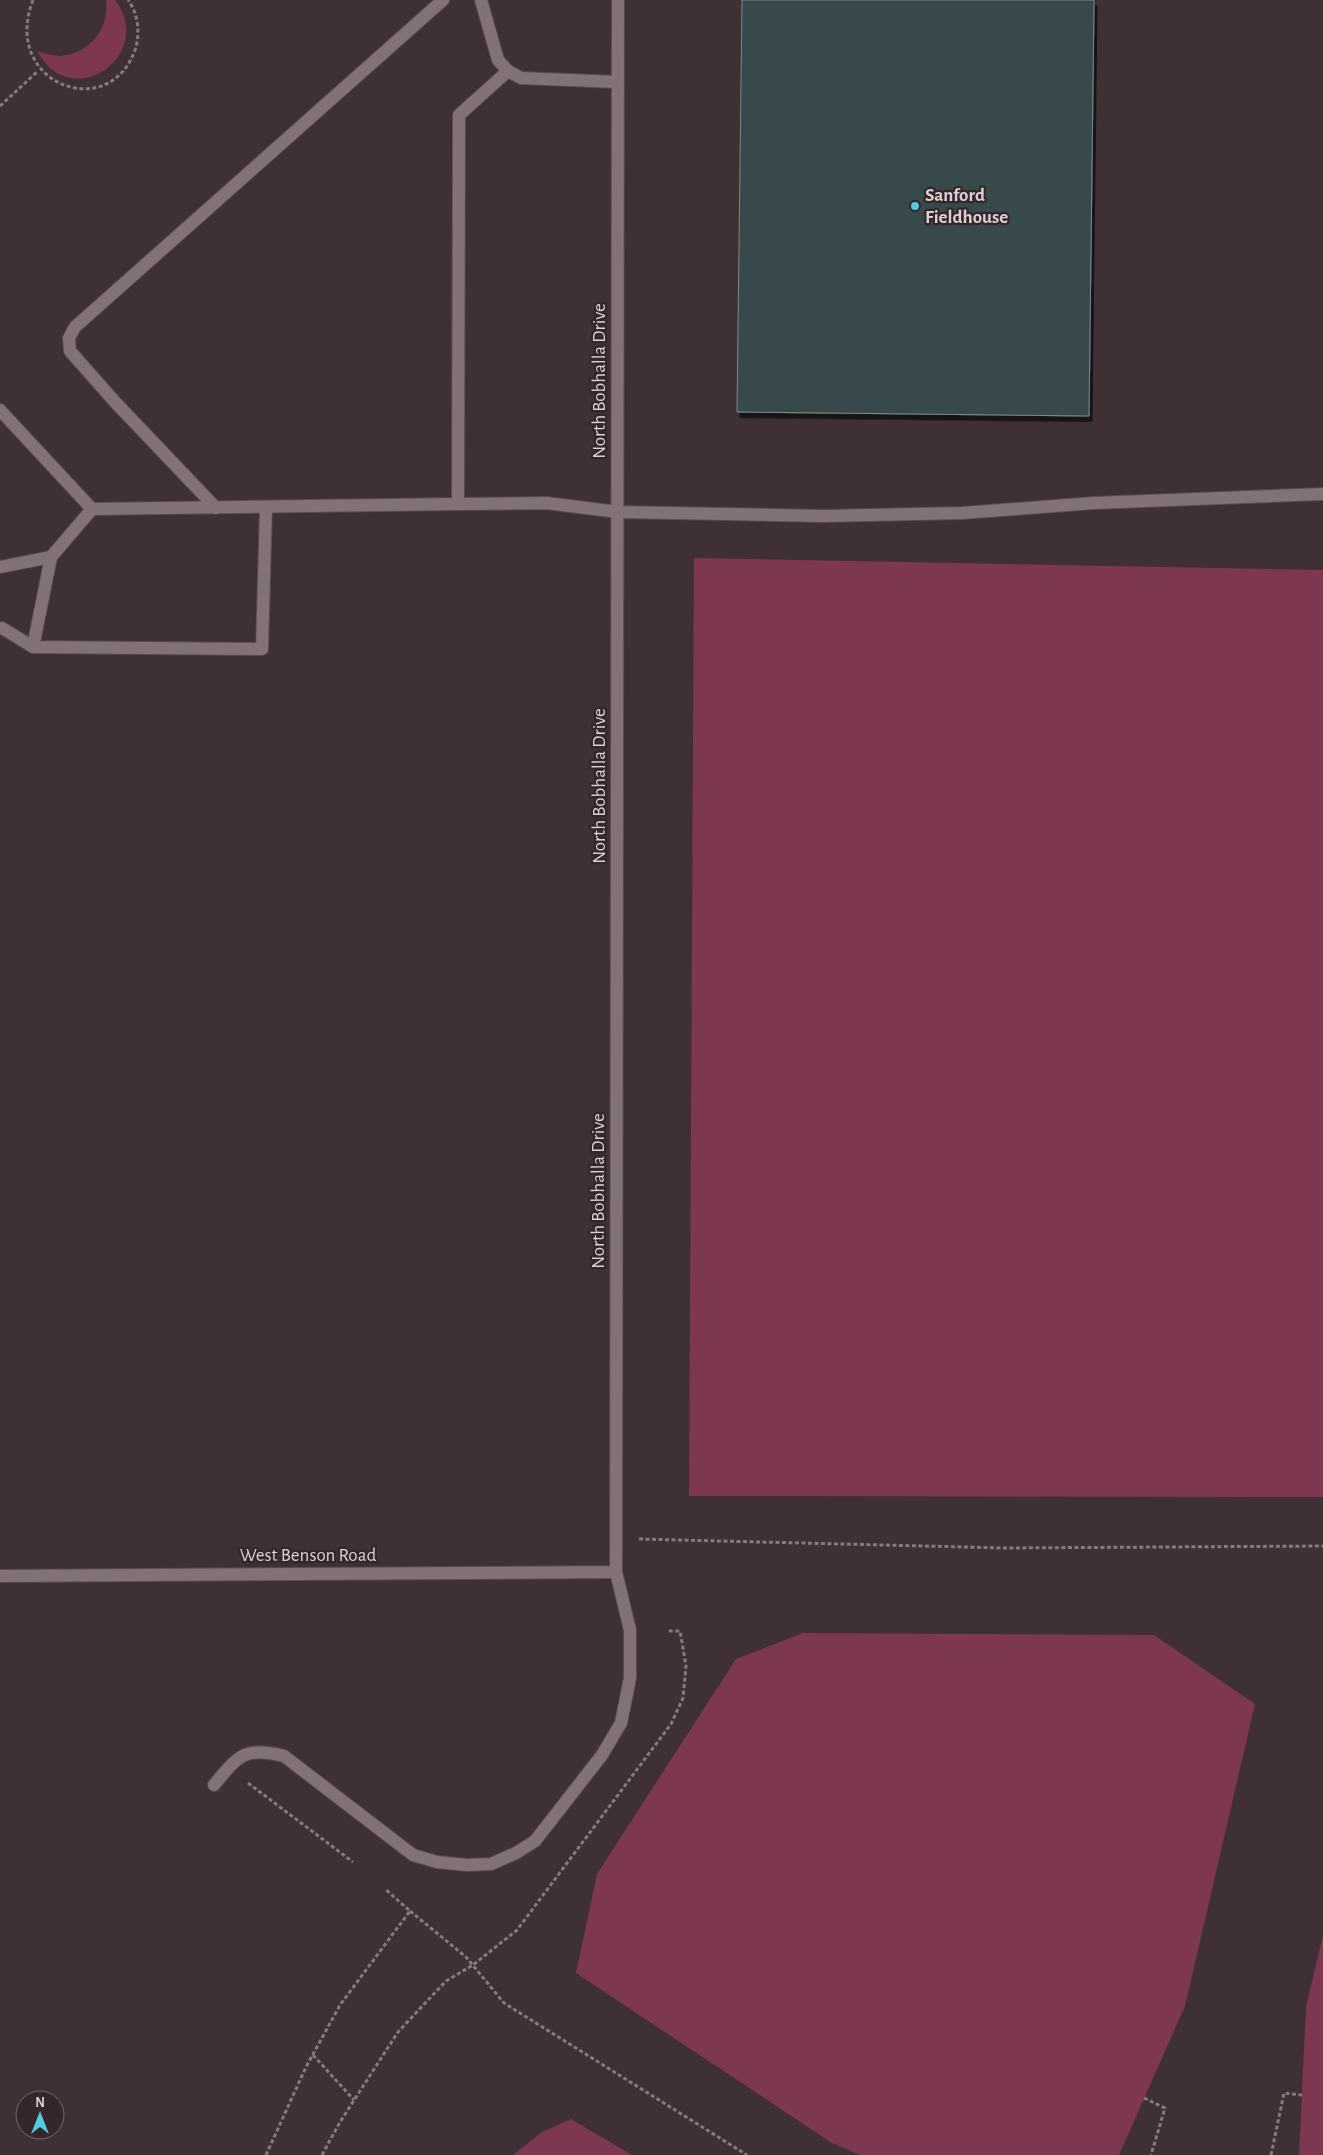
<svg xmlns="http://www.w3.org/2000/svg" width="1323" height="2155" font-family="'Alegreya Sans',sans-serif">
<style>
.green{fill:#7e3751}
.building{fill:#39494c;stroke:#788a8d;filter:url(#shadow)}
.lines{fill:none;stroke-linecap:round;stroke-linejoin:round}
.lane-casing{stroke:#574c4f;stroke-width:14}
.street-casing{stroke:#574c4f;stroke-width:14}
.path{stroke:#867a7d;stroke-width:3;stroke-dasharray:4 2.5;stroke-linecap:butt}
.lane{stroke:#827276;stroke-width:12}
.street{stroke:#827276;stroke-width:12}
.poi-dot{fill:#54cadd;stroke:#34262a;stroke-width:2}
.labels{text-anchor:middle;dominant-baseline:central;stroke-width:4.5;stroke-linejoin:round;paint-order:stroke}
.poi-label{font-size:19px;font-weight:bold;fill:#d9d0d2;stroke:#34262a;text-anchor:start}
.street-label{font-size:19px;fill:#d9d0d2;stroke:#34262a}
</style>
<defs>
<filter id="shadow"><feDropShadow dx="3" dy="5.5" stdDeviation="0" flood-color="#0009"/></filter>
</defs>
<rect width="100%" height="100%" fill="#3e3034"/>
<g class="green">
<path d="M106 0H115C152 48 89 103 49 67 44 62 40 56 37 51 44 53 52 56 60 56 89 54 110 29 106 0Z"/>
<polygon points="694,558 1323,570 1323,1497 689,1496"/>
<polygon points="803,1633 1154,1635 1255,1704 1185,2006 1119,2155 860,2155 832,2143 576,1973 597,1874 736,1659"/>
<polygon points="1323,1935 1323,2155 1299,2155 1306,2007"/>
<polygon points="571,2119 632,2155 513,2155 542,2132"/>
</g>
<polygon class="building" points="742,0 1094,0 1089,416 737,412"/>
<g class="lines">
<g class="lane-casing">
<g id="lane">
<polyline points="481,0 498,60 508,71 521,78 618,82"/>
<polyline points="508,71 459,115 458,504 546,503 618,512 824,516 962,513 1094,503 1323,494"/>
<polyline points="0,410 92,509 51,557 0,567"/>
<polyline points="216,508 115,402 70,351 69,338 75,327 443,0"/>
<polyline points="92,509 458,504"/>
<polyline points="51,557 33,647 262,649 266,508"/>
<polyline points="2,628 33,647"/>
<path d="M214 1785C238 1756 244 1746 284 1756L413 1855 437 1862 467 1865 491 1864 516 1853 535 1841 602 1755 621 1723 630 1678V1630L616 1572"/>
</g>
</g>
<g class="street-casing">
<polyline id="street" points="0,1576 616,1572 618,0"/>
</g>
<g class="path">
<path d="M33 0C0 85 112 125 136 47 140 32 138 13 128 0"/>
<polyline points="0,106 38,71"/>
<polyline points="639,1539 1005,1548 1323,1546"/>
<polyline points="248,1783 353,1862"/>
<polyline points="410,1911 466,1957 504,2003 747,2155"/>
<polyline points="313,2055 354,2100"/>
<polyline points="1144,2098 1165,2108 1151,2155"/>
<polyline points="266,2155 306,2067 340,2005 410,1911 385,1889"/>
<polyline points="322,2155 340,2122 398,2032 446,1981 473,1965 517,1930 671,1724 683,1698 686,1666 680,1631 667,1631"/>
<polyline points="1271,2155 1284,2093 1302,2095"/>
</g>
<use href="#lane" class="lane"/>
<use href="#street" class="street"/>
</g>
<circle class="poi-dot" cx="915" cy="206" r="5"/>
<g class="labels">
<g class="poi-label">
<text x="925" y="195">Sanford<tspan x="925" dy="22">Fieldhouse</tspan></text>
</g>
<g class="street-label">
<text transform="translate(599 381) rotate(-90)">North Bobhalla Drive</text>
<text transform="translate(599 786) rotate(-90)">North Bobhalla Drive</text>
<text transform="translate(598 1191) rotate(-90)">North Bobhalla Drive</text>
<text x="308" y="1555">West Benson Road</text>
</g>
</g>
<g transform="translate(40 2115)"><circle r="24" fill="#34262a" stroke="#766a6d"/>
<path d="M0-4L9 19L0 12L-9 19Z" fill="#54cadd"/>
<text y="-8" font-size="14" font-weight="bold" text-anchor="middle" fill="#d9d0d2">N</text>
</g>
</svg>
